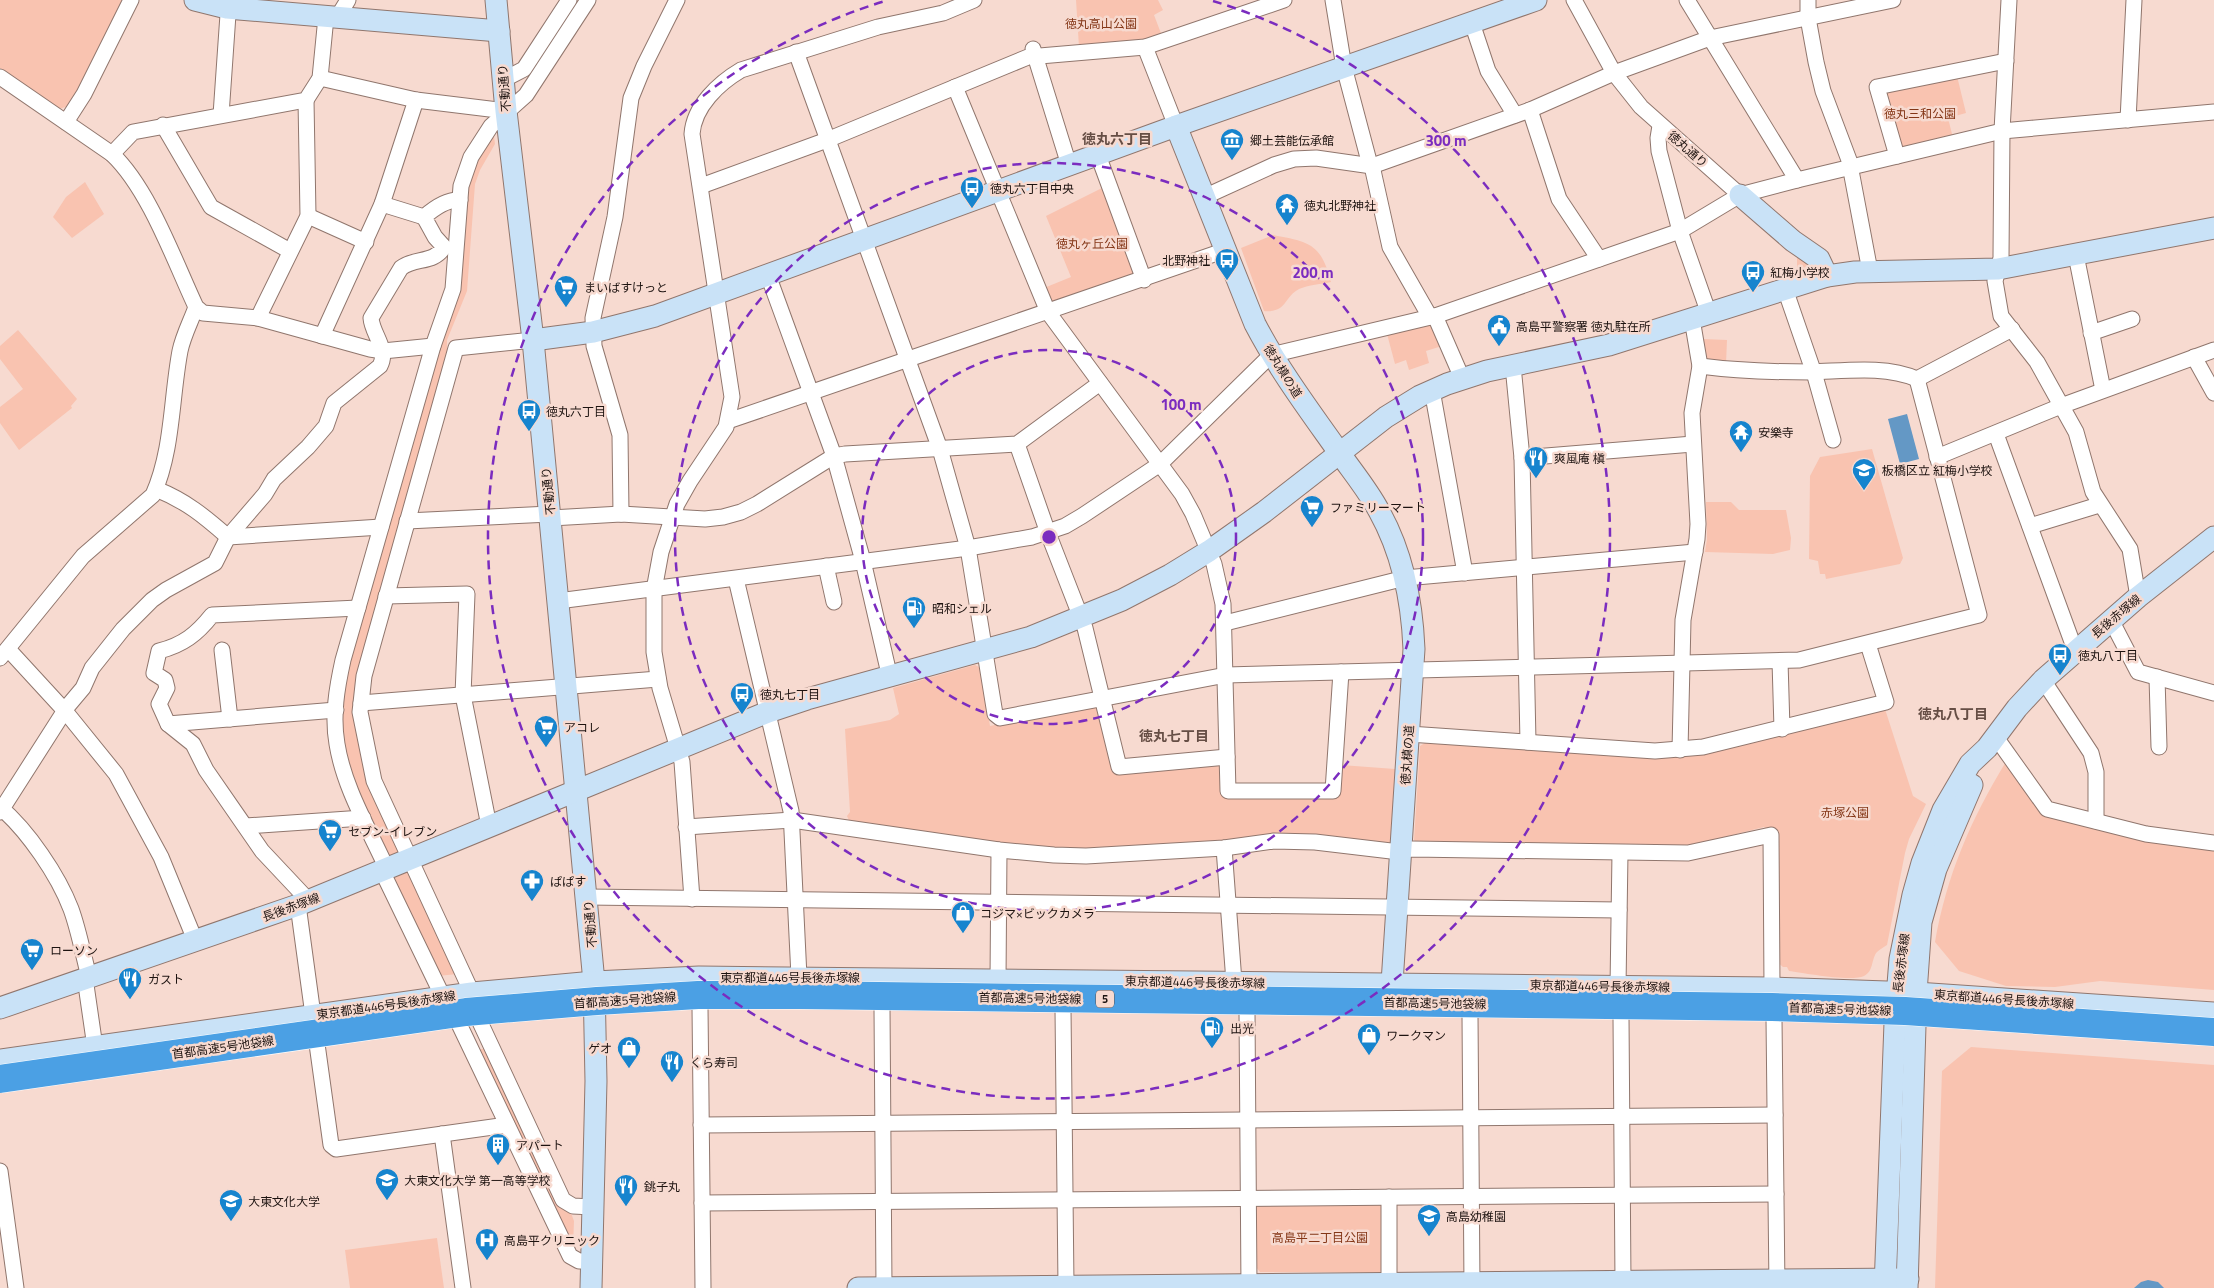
<svg xmlns="http://www.w3.org/2000/svg" width="2214" height="1288" font-family="'Titillium Web','Noto Sans JP',sans-serif">
<style>
.green{fill:#f9c3b0}
.water{fill:#6498c5}
.lines{fill:none;stroke-linecap:round;stroke-linejoin:round}
.street-casing{stroke:#90766d;stroke-width:17}
.secondary-casing{stroke:#90766d;stroke-width:23}
.street{stroke:#fff;stroke-width:15}
.secondary{stroke:#c9e2f7;stroke-width:21}
.highway-bridge-casing{stroke:#fff;stroke-width:29;stroke-linecap:butt}
.highway-bridge{stroke:#4ba0e4;stroke-width:28}
.ring{fill:none;stroke:#7b2cbf;stroke-width:2.5;stroke-dasharray:9 6}
.labels{text-anchor:middle;dominant-baseline:central;stroke-width:5;stroke-linejoin:round;paint-order:stroke}
.shield{fill:#f7dad0;stroke:#5e4f4a;stroke-width:1}
.shield-label{font-size:11px;font-weight:bold;fill:#1d1310}
.park-label{font-size:12px;fill:#843616;stroke:#f7dad0}
.street-label{font-size:12px;fill:#1d1310;stroke:#f7dad0}
.poi-label{font-size:12px;fill:#1d1310;stroke:#f7dad0;text-anchor:start}
.neighbourhood-label{font-size:14px;font-weight:bold;fill:#664e45;stroke:#f7dad0}
.centre{fill:#7b2cbf;stroke:#f7dad0;stroke-width:2.5}
.ring-label{font-size:15px;text-anchor:middle;font-weight:bold;fill:#7b2cbf;stroke:#f7dad0;stroke-width:5;stroke-linejoin:round;paint-order:stroke}
</style>
<rect width="100%" height="100%" fill="#f7dad0"/>
<g class="green">
<polygon points="0,0 125,0 86,79 69,106 59,109 0,68"/>
<polygon points="1076,0 1158,0 1163,10 1154,15 1162,36 1140,43 1079,47"/>
<polygon points="1957,76 1966,113 1948,118 1953,138 1905,149 1899,146 1884,96 1889,90"/>
<polygon points="493,129 495,144 480,170 475,184 467,291 447,340 447,355 356,712 401,851 386,857 361,806 342,748 342,686 436,348 463,190"/>
<polygon points="85,182 104,214 72,238 53,217 66,197"/>
<polygon points="1106,186 1136,270 1133,277 1056,304 1049,300 1044,288 1071,277 1046,216"/>
<path d="M1273 235C1309 242 1321 243 1331 282 1322 284 1308 285 1299 289 1284 297 1287 313 1264 311L1241 248Z"/>
<polygon points="1797,253 1813,268 1811,271 1799,274 1797,273"/>
<polygon points="1428,324 1434,327 1442,346 1426,351 1429,363 1409,370 1406,360 1395,364 1387,334"/>
<polygon points="18,330 77,399 71,406 72,408 19,450 0,423 0,407 23,389 0,359 0,346"/>
<polygon points="1703,339 1727,340 1726,364 1707,361"/>
<polygon points="1872,449 1903,558 1900,564 1826,579 1825,574 1820,574 1818,561 1809,559 1810,476 1820,457"/>
<polygon points="1706,502 1731,502 1739,510 1786,510 1791,538 1790,550 1773,554 1705,552 1707,539"/>
<polygon points="975,665 981,668 990,726 1092,705 1100,710 1116,772 1216,764 1222,769 1225,784 1337,797 1340,795 1341,765 1395,769 1394,788 1397,842 1370,851 1322,841 1157,849 1039,850 852,827 847,816 850,812 845,729 890,720 899,714 893,688"/>
<path d="M1885 709 1913 796 1926 804 1909 839 1905 853 1887 945C1884 947 1880 949 1877 952 1871 959 1874 971 1864 976 1851 982 1804 973 1789 971L1787 967H1783L1777 962V836L1764 827 1689 846H1420L1414 840 1420 746 1428 741 1649 756Z"/>
<path d="M2007 760 2035 801 2214 848V990L2100 981 2055 987 2006 986 1959 971 1935 942C1947 874 1971 819 2007 760Z"/>
<polygon points="408,872 458,974 437,976 394,888 394,878"/>
<polygon points="1971,1047 2214,1065 2214,1288 1935,1288 1942,1071"/>
<polygon points="488,1048 562,1207 571,1213 574,1221 573,1247 476,1050"/>
<polygon points="1380,1202 1385,1207 1386,1267 1380,1272 1260,1272 1256,1267 1255,1207 1261,1203"/>
<polygon points="437,1238 444,1288 350,1288 345,1250"/>
</g>
<g class="water">
<polygon points="1907,414 1919,459 1900,464 1888,419"/>
<polygon points="2148,1280 2158,1282 2164,1288 2134,1288 2141,1282"/>
</g>
<g class="lines">
<g class="street-casing">
<g id="street">
<polyline points="1333,0 1344,67 1370,165"/>
<polyline points="1574,0 1614,73 1641,107 1740,195"/>
<polyline points="1687,0 1797,180"/>
<polyline points="1808,0 1808,18 1816,62 1823,91 1849,160 1870,271"/>
<polyline points="2009,0 2002,131 2001,258 1995,281 2001,316 2037,362 2076,432 2093,492 2130,549 2138,597"/>
<polyline points="337,18 348,0"/>
<polyline points="1472,23 1488,71 1515,115"/>
<polyline points="1145,47 1176,126"/>
<polyline points="1033,49 1069,165"/>
<polyline points="796,52 940,449 968,548 995,714 1000,718 1226,675 1799,660 1979,615 1917,379 2012,329"/>
<path d="M0 77 112 154C149 189 174 260 196 307L203 313 258 318 370 349 383 351 433 346"/>
<polyline points="320,78 416,100 506,111"/>
<polyline points="503,80 524,69 569,0"/>
<polyline points="955,87 1048,312 1182,494 1193,514 1214,564 1223,604 1228,791 1333,791 1341,672"/>
<polyline points="1530,110 1559,199 1599,259"/>
<polyline points="221,115 229,0"/>
<polyline points="2128,120 2134,0"/>
<polyline points="66,122 84,94 131,0"/>
<polyline points="163,125 211,207 290,251"/>
<polyline points="1660,126 1658,138 1659,151 1680,231 1709,314"/>
<polyline points="112,154 133,132 306,100 320,78 326,17"/>
<polyline points="1098,155 1144,280"/>
<polyline points="1897,156 1877,87 2006,61"/>
<polyline points="1372,166 1390,247 1430,317"/>
<polyline points="701,186 827,140 1028,57 1145,47 1284,0"/>
<polyline points="1204,197 1274,165 1294,159 1316,158 1372,166 1530,110 1614,73 1710,38 1893,0"/>
<polyline points="382,204 424,217"/>
<polyline points="308,216 366,242"/>
<polyline points="2076,255 2103,390"/>
<polyline points="768,275 834,456 863,561 890,678"/>
<polyline points="1785,289 1815,376 1833,440"/>
<polyline points="1435,316 1462,378"/>
<polyline points="258,318 308,216 306,100"/>
<polyline points="2091,333 2132,319"/>
<polyline points="322,336 382,204 416,100"/>
<polyline points="2194,357 2214,393"/>
<polyline points="1513,366 1522,458 1528,742"/>
<path d="M1700 366C1738 371 1772 372 1811 372 1845 371 1885 365 1917 379"/>
<polyline points="1432,390 1465,573"/>
<polyline points="728,421 1226,250"/>
<polyline points="1996,434 2075,650"/>
<polyline points="1017,444 1048,533 1085,628 1119,767 1227,757"/>
<polyline points="1937,457 2061,406 2214,350"/>
<polyline points="1522,458 1693,444"/>
<path d="M156 489C186 501 204 516 228 537L381 527"/>
<polyline points="621,514 620,435 594,346 593,318 615,217 631,98 644,66 677,0"/>
<polyline points="551,518 621,514 705,519 723,517 741,512 757,504 834,456 845,454 1017,444 1100,383"/>
<polyline points="407,521 550,514"/>
<polyline points="2030,526 2099,505"/>
<polyline points="826,566 834,602"/>
<polyline points="736,579 791,811 799,977"/>
<polyline points="386,596 467,594 463,695 489,826"/>
<polyline points="558,601 968,548 1032,537 1065,526 1082,516 1160,464 1271,355 1435,316 1680,231 1740,195 1797,180 2002,131 2214,112"/>
<polyline points="2111,620 2138,672 2214,693"/>
<polyline points="1225,623 1405,578 1695,552"/>
<polyline points="8,649 65,711 116,774 161,857 195,940"/>
<polyline points="222,650 230,719"/>
<path d="M0 658 83 556 153 495C173 450 171 399 180 351 183 336 191 321 196 307"/>
<polyline points="1780,661 1782,729"/>
<polyline points="2157,677 2159,747"/>
<polyline points="2043,680 2091,753 2096,772 2096,821"/>
<polyline points="361,703 658,679"/>
<polyline points="168,724 336,710"/>
<polyline points="1409,734 1655,751 1703,747 1886,702 1868,644"/>
<polyline points="1995,736 2047,809 2146,834 2214,843"/>
<polyline points="1680,750 1683,620 1697,539 1698,524 1692,413 1700,366 1692,319"/>
<path d="M0 807C28 831 58 875 71 909 79 931 83 954 89 977"/>
<path d="M0 812 67 707 83 688 92 668 123 629 152 600 166 590 215 563 228 537 265 494 274 479 308 447 326 426 334 403 380 366C389 349 372 334 371 318L401 268C415 257 434 264 444 247L435 237 424 217C433 209 447 199 460 200"/>
<polyline points="246,826 363,818"/>
<polyline points="686,827 792,820 999,850 1054,855 1086,856 1224,848 1274,841 1315,842 1391,851 1412,849 1688,853 1771,835 1772,988"/>
<polyline points="1224,848 1234,982"/>
<path d="M387 869C369 829 344 788 337 744 332 716 337 687 343 660L433 346 453 289 461 186 471 157 491 126 526 95 588 0"/>
<polyline points="382,871 443,997"/>
<polyline points="587,897 1619,910"/>
<path d="M692 899 682 762 660 688 654 652V590L661 552 677 504 690 481 726 427 732 397 692 134C694 106 719 83 741 70L878 27 943 13 974 0"/>
<path d="M309 901 262 851 206 770 193 744 168 724 159 704 167 688 165 680 154 673 159 651C183 645 197 634 212 615L358 608"/>
<polyline points="298,905 313,1015"/>
<polyline points="85,978 95,1047"/>
<polyline points="998,980 999,850"/>
<polyline points="1618,987 1620,853"/>
<polyline points="472,993 374,781 360,712 364,676 456,348 533,340"/>
<polyline points="700,1007 703,1288"/>
<polyline points="882,1007 884,1288"/>
<polyline points="1063,1009 1066,1286"/>
<polyline points="1247,1012 1249,1288"/>
<polyline points="1470,1015 1472,1288"/>
<polyline points="1621,1017 1623,1281"/>
<polyline points="1774,1019 1777,1288"/>
<polyline points="480,1022 563,1200 573,1206 592,1207"/>
<polyline points="459,1024 570,1256 579,1261 591,1261"/>
<polyline points="317,1044 331,1145 336,1149 507,1125"/>
<polyline points="701,1125 1775,1115"/>
<polyline points="442,1134 463,1288"/>
<polyline points="0,1171 16,1288"/>
<polyline points="1389,1197 1389,1283"/>
<polyline points="702,1203 1776,1194"/>
</g>
</g>
<g class="secondary-casing">
<g id="secondary">
<polyline points="195,0 227,8 499,31"/>
<polyline points="496,0 506,111 533,340 594,982 596,1081 591,1288"/>
<path d="M1176 126 1255 324C1279 370 1309 410 1338 451 1352 471 1368 490 1379 511 1403 554 1412 600 1414 649L1392 983"/>
<polyline points="1740,195 1793,241 1819,259 1827,276"/>
<polyline points="533,340 593,332 655,316 1176,126 1536,0"/>
<polyline points="0,1008 298,905 768,712 807,699 1031,637 1122,600 1170,575 1209,551 1264,512 1386,417 1420,396 1447,384 1487,371 1609,345 1827,276 1855,272 1998,269 2214,228"/>
<polyline points="0,1060 472,993 594,982 699,977 1772,988 1916,993 2214,1013"/>
<polyline points="858,1288 1908,1279"/>
<polyline points="1885,1288 1895,1023 1900,959 1913,895 1922,863 1943,810 1970,764 1987,748 2017,708 2043,680 2138,597 2214,537"/>
<polyline points="1907,1288 1916,993 1921,922 1936,869 1972,785"/>
</g>
</g>
<use href="#street" class="street"/>
<use href="#secondary" class="secondary"/>
<g class="highway-bridge-casing">
<polyline id="highway-bridge" points="0,1079 466,1012 597,1001 698,995 799,995 1772,1007 1905,1011 2214,1032"/>
</g>
<use href="#highway-bridge" class="highway-bridge"/>
</g>
<g class="ring">
<circle cx="1049" cy="537" r="187"/>
<circle cx="1049" cy="537" r="374"/>
<path d="M1213 1A561 561 0 1 1 885 1"/>
</g>
<defs>
<g id="museum-pin" transform="scale(1.25)"><path d="M0 17L-7.5 6A9.5 9.5 0 1 1 7.5 6Z" fill="#1684ce" stroke="#f7dad0"/><path d="M0-6L6-3V-2H-6V-3ZM-5-1h2V3h-2ZM-1-1h2V3h-2ZM3-1h2V3H3ZM-6 4H6V6H-6Z" fill="#fff"/></g>
<g id="bus-pin" transform="scale(1.25)"><path d="M0 17L-7.5 6A9.5 9.5 0 1 1 7.5 6Z" fill="#1684ce" stroke="#f7dad0"/><path d="M-5-6H5V4H4V6H2V4H-2V6H-4V4H-5ZM-3.5-4V0h7V-4ZM-3.5 1.2v1.5H-2V1.2ZM2 1.2v1.5H3.5V1.2Z" fill="#fff"/></g>
<g id="temple-pin" transform="scale(1.25)"><path d="M0 17L-7.5 6A9.5 9.5 0 1 1 7.5 6Z" fill="#1684ce" stroke="#f7dad0"/><path d="M0-6L5-2H3V0L6.5 2.5H4V6H1.5V3h-3V6H-4V2.5H-6.5L-3 0V-2H-5Z" fill="#fff"/></g>
<g id="supermarket-pin" transform="scale(1.25)"><path d="M0 17L-7.5 6A9.5 9.5 0 1 1 7.5 6Z" fill="#1684ce" stroke="#f7dad0"/><path d="M-6-5.5h2.5l.6 2H6L4.5 2H-2.5L-4.4-4H-6ZM-1.5 3.2a1.3 1.3 0 1 0 .1 0ZM3 3.2a1.3 1.3 0 1 0 .1 0Z" fill="#fff"/></g>
<g id="civic-pin" transform="scale(1.25)"><path d="M0 17L-7.5 6A9.5 9.5 0 1 1 7.5 6Z" fill="#1684ce" stroke="#f7dad0"/><path d="M-.6-6.5H3V-4.5H.6V-3L4-1V1h2V6H-6V1h2V-1L-.6-3ZM-1.2 2.5V6h2.4V2.5Z" fill="#fff"/></g>
<g id="restaurant-pin" transform="scale(1.25)"><path d="M0 17L-7.5 6A9.5 9.5 0 1 1 7.5 6Z" fill="#1684ce" stroke="#f7dad0"/><path d="M-5-6h1v4h1v-4h1v4h1v-4h1v5L-1.5 .5V6h-2V.5L-5-1ZM5-6V6H3V1.5H1.5Q1.5-4 5-6Z" fill="#fff"/></g>
<g id="school-pin" transform="scale(1.25)"><path d="M0 17L-7.5 6A9.5 9.5 0 1 1 7.5 6Z" fill="#1684ce" stroke="#f7dad0"/><path d="M0-5L7-2L0 1L-7-2ZM-4 1L0 2.5L4 1V4Q0 6-4 4Z" fill="#fff"/></g>
<g id="fuel-pin" transform="scale(1.25)"><path d="M0 17L-7.5 6A9.5 9.5 0 1 1 7.5 6Z" fill="#1684ce" stroke="#f7dad0"/><path d="M-5.5-6h7V0h2V4h1.3V-2.5L3-4.5l.8-.8L6-3V5H2.5V1h-1V6h-7ZM-4.2-4.7v3.2H.2V-4.7Z" fill="#fff"/></g>
<g id="pharmacy-pin" transform="scale(1.25)"><path d="M0 17L-7.5 6A9.5 9.5 0 1 1 7.5 6Z" fill="#1684ce" stroke="#f7dad0"/><path d="M-2-6h4v4h4v4h-4v4h-4v-4h-4v-4h4Z" fill="#fff"/></g>
<g id="shop-pin" transform="scale(1.25)"><path d="M0 17L-7.5 6A9.5 9.5 0 1 1 7.5 6Z" fill="#1684ce" stroke="#f7dad0"/><path d="M-5-2.5h2.3a2.7 3.5 0 0 1 5.4 0H5L5.5 6h-11ZM-1.5-2.5h3a1.5 2.3 0 0 0-3 0Z" fill="#fff"/></g>
<g id="building-pin" transform="scale(1.25)"><path d="M0 17L-7.5 6A9.5 9.5 0 1 1 7.5 6Z" fill="#1684ce" stroke="#f7dad0"/><path d="M-4-6H4V6H1V3H-1V6H-4ZM-2.5-4.3h1.7v1.8h-1.7ZM.8-4.3h1.7v1.8H.8ZM-2.5-1h1.7V.8h-1.7ZM.8-1h1.7V.8H.8Z" fill="#fff"/></g>
<g id="university-pin" transform="scale(1.25)"><path d="M0 17L-7.5 6A9.5 9.5 0 1 1 7.5 6Z" fill="#1684ce" stroke="#f7dad0"/><path d="M0-5L7-2L0 1L-7-2ZM-4 1L0 2.5L4 1V4Q0 6-4 4Z" fill="#fff"/></g>
<g id="hospital-pin" transform="scale(1.25)"><path d="M0 17L-7.5 6A9.5 9.5 0 1 1 7.5 6Z" fill="#1684ce" stroke="#f7dad0"/><path d="M-5-5h3v3.5h4V-5h3V5h-3V1.5h-4V5h-3Z" fill="#fff"/></g>
</defs>
<g fill-rule="evenodd">
<use href="#museum-pin" x="1232" y="140"/>
<use href="#bus-pin" x="972" y="188"/>
<use href="#temple-pin" x="1287" y="205"/>
<use href="#bus-pin" x="1227" y="260"/>
<use href="#bus-pin" x="1753" y="272"/>
<use href="#supermarket-pin" x="566" y="287"/>
<use href="#civic-pin" x="1499" y="326"/>
<use href="#bus-pin" x="529" y="411"/>
<use href="#temple-pin" x="1741" y="432"/>
<use href="#restaurant-pin" x="1536" y="458"/>
<use href="#school-pin" x="1864" y="470"/>
<use href="#supermarket-pin" x="1312" y="507"/>
<use href="#fuel-pin" x="914" y="608"/>
<use href="#bus-pin" x="2060" y="655"/>
<use href="#bus-pin" x="742" y="694"/>
<use href="#supermarket-pin" x="546" y="727"/>
<use href="#supermarket-pin" x="330" y="831"/>
<use href="#pharmacy-pin" x="532" y="881"/>
<use href="#shop-pin" x="963" y="913"/>
<use href="#supermarket-pin" x="32" y="950"/>
<use href="#restaurant-pin" x="130" y="979"/>
<use href="#fuel-pin" x="1212" y="1028"/>
<use href="#shop-pin" x="1369" y="1035"/>
<use href="#shop-pin" x="629" y="1048"/>
<use href="#restaurant-pin" x="672" y="1062"/>
<use href="#building-pin" x="498" y="1145"/>
<use href="#school-pin" x="387" y="1180"/>
<use href="#restaurant-pin" x="626" y="1186"/>
<use href="#university-pin" x="231" y="1201"/>
<use href="#school-pin" x="1429" y="1216"/>
<use href="#hospital-pin" x="487" y="1240"/>
</g>
<g class="labels">
<rect class="shield" x="1096" y="990.5" width="18" height="17" rx="4"/>
<g class="shield-label">
<text x="1105" y="999">5</text>
</g>
<g class="park-label">
<text x="1101" y="23">徳丸高山公園</text>
<text x="1920" y="113">徳丸三和公園</text>
<text x="1092" y="243">徳丸ヶ丘公園</text>
<text x="1845" y="812">赤塚公園</text>
<text x="1320" y="1237">高島平二丁目公園</text>
</g>
<g class="street-label">
<text transform="translate(504 88) rotate(-95)">不動通り</text>
<text transform="translate(1688 149) rotate(41)">徳丸通り</text>
<text transform="translate(1283 371) rotate(58)">徳丸槙の道</text>
<text transform="translate(548 491) rotate(-96)">不動通り</text>
<text transform="translate(2116 616) rotate(-40)">長後赤塚線</text>
<text transform="translate(1407 755) rotate(-86)">徳丸槙の道</text>
<text transform="translate(291 907) rotate(-20)">長後赤塚線</text>
<text transform="translate(590 924) rotate(-95)">不動通り</text>
<text transform="translate(1901 963) rotate(-83)">長後赤塚線</text>
<text x="790" y="977">東京都道446号長後赤塚線</text>
<text transform="translate(1195 982) rotate(1)">東京都道446号長後赤塚線</text>
<text transform="translate(1600 986) rotate(1)">東京都道446号長後赤塚線</text>
<text transform="translate(1030 998) rotate(1)">首都高速5号池袋線</text>
<text transform="translate(2004 999) rotate(4)">東京都道446号長後赤塚線</text>
<text transform="translate(625 1000) rotate(-4)">首都高速5号池袋線</text>
<text transform="translate(1435 1003) rotate(1)">首都高速5号池袋線</text>
<text transform="translate(386 1005) rotate(-8)">東京都道446号長後赤塚線</text>
<text transform="translate(1840 1009) rotate(2)">首都高速5号池袋線</text>
<text transform="translate(223 1047) rotate(-8)">首都高速5号池袋線</text>
</g>
<g class="poi-label">
<text x="1250" y="140">郷土芸能伝承館</text>
<text x="990" y="188">徳丸六丁目中央</text>
<text x="1304" y="205">徳丸北野神社</text>
<text x="1210" y="260" text-anchor="end">北野神社</text>
<text x="1770" y="272">紅梅小学校</text>
<text x="584" y="287">まいばすけっと</text>
<text x="1516" y="326">高島平警察署 徳丸駐在所</text>
<text x="546" y="411">徳丸六丁目</text>
<text x="1758" y="432">安樂寺</text>
<text x="1554" y="458">爽風庵 槇</text>
<text x="1882" y="470">板橋区立 紅梅小学校</text>
<text x="1330" y="507">ファミリーマート</text>
<text x="932" y="608">昭和シェル</text>
<text x="2078" y="655">徳丸八丁目</text>
<text x="760" y="694">徳丸七丁目</text>
<text x="564" y="727">アコレ</text>
<text x="348" y="831">セブン-イレブン</text>
<text x="550" y="881">ぱぱす</text>
<text x="980" y="913">コジマ×ビックカメラ</text>
<text x="50" y="950">ローソン</text>
<text x="148" y="979">ガスト</text>
<text x="1230" y="1028">出光</text>
<text x="1386" y="1035">ワークマン</text>
<text x="612" y="1048" text-anchor="end">ゲオ</text>
<text x="690" y="1062">くら寿司</text>
<text x="516" y="1145">アパート</text>
<text x="404" y="1180">大東文化大学 第一高等学校</text>
<text x="644" y="1186">銚子丸</text>
<text x="248" y="1201">大東文化大学</text>
<text x="1446" y="1216">高島幼稚園</text>
<text x="504" y="1240">高島平クリニック</text>
</g>
<g class="neighbourhood-label">
<text x="1117" y="138">徳丸六丁目</text>
<text x="1953" y="713">徳丸八丁目</text>
<text x="1174" y="735">徳丸七丁目</text>
</g>
</g>
<circle cx="1049" cy="537" r="8" class="centre"/>
<g class="ring-label">
<text x="1446" y="146">300 m</text>
<text x="1313" y="278">200 m</text>
<text x="1181" y="410">100 m</text>
</g>
</svg>
